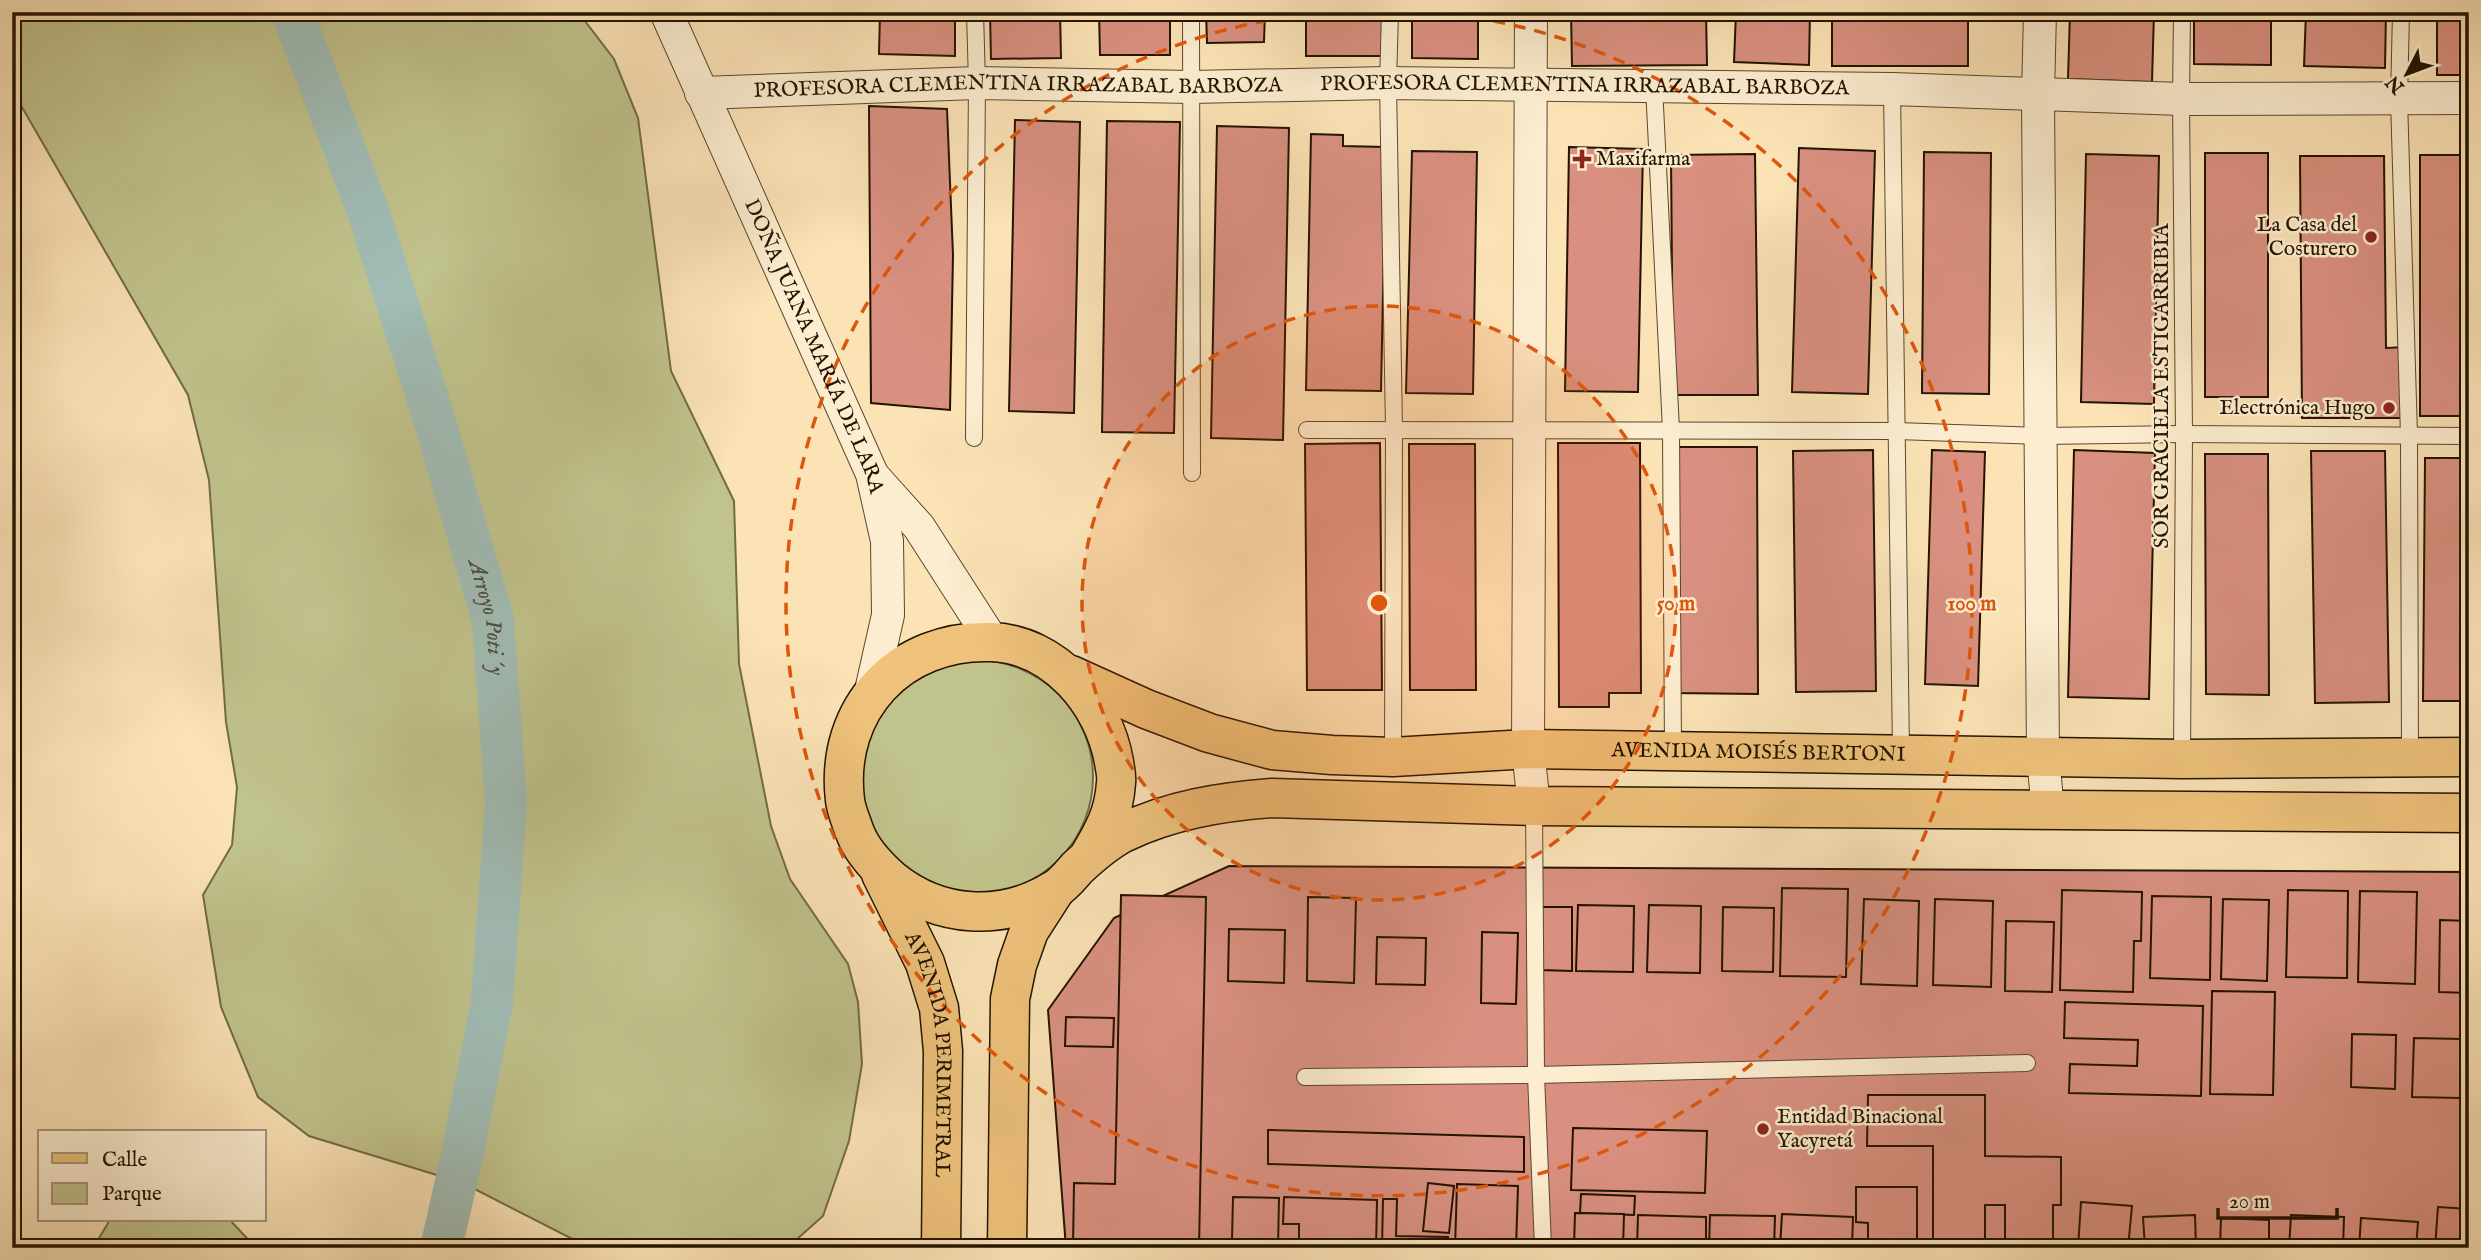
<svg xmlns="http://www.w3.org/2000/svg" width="2481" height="1260" font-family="'IM FELL English',serif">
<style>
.green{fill:#c1c38c;stroke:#726b46;stroke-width:2}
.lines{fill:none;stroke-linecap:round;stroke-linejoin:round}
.canal{stroke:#a1bdb6;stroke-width:42}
.building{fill:#d99080;stroke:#231300;stroke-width:2}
.lane-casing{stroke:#59472e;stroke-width:18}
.street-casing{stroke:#59472e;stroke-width:34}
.primary-casing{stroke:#231300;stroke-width:41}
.lane{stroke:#fcedd0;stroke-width:16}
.street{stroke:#fcedd0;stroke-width:32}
.primary{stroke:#eec27b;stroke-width:38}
.ring{fill:none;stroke:#de560b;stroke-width:3.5;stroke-dasharray:12 9}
.poi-dot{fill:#8f2418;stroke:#fcedd0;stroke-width:2.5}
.labels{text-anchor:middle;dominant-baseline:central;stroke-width:5;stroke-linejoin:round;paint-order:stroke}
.street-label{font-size:21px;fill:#231300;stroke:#fcedd0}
.poi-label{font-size:21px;fill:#231300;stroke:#fcedd0;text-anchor:start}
.water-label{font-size:23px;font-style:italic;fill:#4f4e40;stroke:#fcedd0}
.centre{fill:#de560b;stroke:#fcedd0;stroke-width:3.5}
.ring-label{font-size:21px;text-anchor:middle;font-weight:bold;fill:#de560b;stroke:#fcedd0;stroke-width:5;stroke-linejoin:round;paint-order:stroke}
</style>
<rect width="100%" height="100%" fill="#fbe3b6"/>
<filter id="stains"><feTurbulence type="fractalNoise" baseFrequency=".00286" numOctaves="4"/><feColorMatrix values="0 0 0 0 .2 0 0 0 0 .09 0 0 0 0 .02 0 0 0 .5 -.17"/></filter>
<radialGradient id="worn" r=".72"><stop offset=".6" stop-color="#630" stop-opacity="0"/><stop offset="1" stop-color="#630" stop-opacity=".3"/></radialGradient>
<g class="green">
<polygon points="17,12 578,12 614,59 638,118 671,371 734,501 739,664 771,826 790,879 848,964 858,1002 862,1064 849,1141 823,1216 787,1248 590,1248 463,1183 309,1136 258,1097 221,1007 203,895 232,845 237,787 226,722 209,480 188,395 19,102"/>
<circle cx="976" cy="777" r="117"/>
<polygon points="110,1220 230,1220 256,1248 93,1248"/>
</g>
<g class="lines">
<path class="canal" id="s1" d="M292 12 367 208 432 412 493 620 506 803 492 1002 462 1156 441 1248"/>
</g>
<g class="building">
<polygon points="880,12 955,12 955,56 879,54"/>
<polygon points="990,12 1060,12 1061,58 991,59"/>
<polygon points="1099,12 1170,12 1170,55 1100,55"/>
<polygon points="1206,12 1265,12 1264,42 1207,43"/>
<rect x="1306" y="12" width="78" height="44"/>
<polygon points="1412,12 1478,12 1478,59 1412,58"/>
<polygon points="1571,12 1706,12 1707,65 1572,66"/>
<polygon points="1736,12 1810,12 1809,65 1734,62"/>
<rect x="1832" y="12" width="136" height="54"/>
<polygon points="2070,12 2154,12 2152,82 2068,79"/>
<polygon points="2194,12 2271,12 2271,65 2194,64"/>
<polygon points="2306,12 2386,12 2385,68 2304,66"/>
<rect x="2437" y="12" width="32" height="63"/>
<polygon points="869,106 947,109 953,255 950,410 871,403"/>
<polygon points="1015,120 1080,122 1074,413 1009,411"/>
<polygon points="1107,121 1180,122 1174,433 1102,432"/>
<polygon points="1217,126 1289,128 1283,440 1211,438"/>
<polygon points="1311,134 1343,135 1343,146 1386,147 1381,391 1306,390"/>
<polygon points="1569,147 1643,149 1638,392 1565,391"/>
<polygon points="1799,148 1875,151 1868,394 1792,392"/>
<polygon points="1412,151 1477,152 1473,394 1406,393"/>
<polygon points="1924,152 1991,153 1989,394 1922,393"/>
<rect x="2205" y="153" width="63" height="244"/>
<polygon points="1755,154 1758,395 1673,395 1671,155"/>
<polygon points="2086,154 2159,156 2154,404 2081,402"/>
<rect x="2420" y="155" width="49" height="261"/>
<polygon points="2300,156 2384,156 2386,348 2406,347 2407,418 2302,418"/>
<polygon points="1380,443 1382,690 1307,690 1305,444"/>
<polygon points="1558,443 1640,443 1641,693 1609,693 1609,707 1559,707"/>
<polygon points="1409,444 1475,444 1476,690 1410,690"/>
<polygon points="1673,447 1757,447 1758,694 1673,693"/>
<polygon points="1873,450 1876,691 1796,692 1793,451"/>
<polygon points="1932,450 1985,452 1978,686 1925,684"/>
<polygon points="2074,450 2155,453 2149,699 2068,697"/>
<polygon points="2311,451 2385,451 2389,702 2315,703"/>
<polygon points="2205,454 2268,454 2269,695 2206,694"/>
<polygon points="2425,458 2469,458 2469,701 2423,701"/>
<polygon points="1229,866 2469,872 2469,1248 1066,1248 1048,1010 1114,918"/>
<polygon points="1782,888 1848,889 1846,977 1780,976"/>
<polygon points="2062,890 2142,892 2141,941 2134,941 2133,992 2060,990"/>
<polygon points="2288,890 2348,891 2347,978 2286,977"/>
<polygon points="2360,891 2417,892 2415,984 2358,982"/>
<polygon points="1121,895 1206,897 1199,1248 1073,1248 1074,1183 1115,1184"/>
<polygon points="2152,896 2211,897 2210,980 2150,978"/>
<polygon points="1308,897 1356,898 1354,983 1307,981"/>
<polygon points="1864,899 1919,901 1917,986 1861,984"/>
<polygon points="1935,899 1993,901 1991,987 1933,985"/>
<polygon points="2223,899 2269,900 2267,981 2221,979"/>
<polygon points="1578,905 1634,906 1633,972 1576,971"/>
<polygon points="1649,905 1701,906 1700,973 1647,972"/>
<polygon points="1541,907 1572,907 1572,971 1540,970"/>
<polygon points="1723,907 1774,908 1773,972 1722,971"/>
<polygon points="2440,920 2469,921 2469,993 2439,992"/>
<polygon points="2006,921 2054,922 2052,992 2005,991"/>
<polygon points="1229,929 1285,930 1284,983 1228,981"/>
<polygon points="1482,932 1518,933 1516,1004 1481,1003"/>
<polygon points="1377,937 1426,938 1425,985 1376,984"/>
<polygon points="2212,991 2275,992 2273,1095 2210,1094"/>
<polygon points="2065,1002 2203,1006 2201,1096 2069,1093 2070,1064 2137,1066 2138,1040 2064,1038"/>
<polygon points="1066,1017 1114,1018 1113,1047 1065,1046"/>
<polygon points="2352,1034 2396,1035 2395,1089 2351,1087"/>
<polygon points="2414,1038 2462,1039 2461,1098 2412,1097"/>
<polygon points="1868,1095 1985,1095 1985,1156 2061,1157 2061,1205 2053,1205 2053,1248 2005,1248 2005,1205 1985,1205 1985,1248 1933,1248 1933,1146 1867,1146"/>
<polygon points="1573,1128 1707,1131 1705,1193 1571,1190"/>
<polygon points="1268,1130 1524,1137 1524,1172 1268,1164"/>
<polygon points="1428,1183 1454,1186 1449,1233 1423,1231"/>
<polygon points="1457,1184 1518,1186 1516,1248 1455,1248"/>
<polygon points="1856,1187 1917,1187 1917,1248 1868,1248 1868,1223 1856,1222"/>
<polygon points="1581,1194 1635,1196 1634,1215 1580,1213"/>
<polygon points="1233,1197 1279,1198 1278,1248 1208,1248 1208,1239 1232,1240"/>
<polygon points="1284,1197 1377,1200 1376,1248 1286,1248 1286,1246 1299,1246 1299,1224 1283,1224"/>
<polygon points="1383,1199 1397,1199 1396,1236 1448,1237 1448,1248 1382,1248"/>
<polygon points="2081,1202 2132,1206 2128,1248 2078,1248"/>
<polygon points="2438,1207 2469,1209 2469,1248 2435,1248"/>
<polygon points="1575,1213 1624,1214 1623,1248 1574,1248"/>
<polygon points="1782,1214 1853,1217 1852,1248 1780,1248"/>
<polygon points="1638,1215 1706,1217 1706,1248 1637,1248"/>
<polygon points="1710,1215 1775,1216 1774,1248 1709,1248"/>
<polygon points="2195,1215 2196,1248 2145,1248 2143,1217"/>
<polygon points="2291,1215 2344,1217 2343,1248 2289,1248"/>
<polygon points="2221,1218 2269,1220 2269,1248 2220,1248"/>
<polygon points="2361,1218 2418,1222 2416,1248 2359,1248"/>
</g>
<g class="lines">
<g class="lane-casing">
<g id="lane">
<polyline points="1191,12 1192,473"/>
<polyline points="1390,12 1388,83 1394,429 1393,757"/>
<polyline points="2401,12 2399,99 2409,436 2410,757"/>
<polyline points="1654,86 1671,430 1673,751"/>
<polyline points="1892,89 1901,753"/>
<polyline points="1307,430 1897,431 2042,436 2184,434 2469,436"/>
<polyline points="974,438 977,83 975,12"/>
<polyline points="2182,759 2184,434 2181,99 2182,12"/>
<polyline points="1534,806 1536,1075 1543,1248"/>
<polyline points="1305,1077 1536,1075 2027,1063"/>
</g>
</g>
<g class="street-casing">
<g id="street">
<path id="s2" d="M666 12 872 474 887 541 888 615 870 695"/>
<polyline points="1531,12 1528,749 1534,806"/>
<polyline points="2040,12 2038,95 2043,757 2048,811"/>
<path id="s3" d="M701 93 977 83 1192 87 1388 83 1892 89 2181 99 2469 98"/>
<polyline points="875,478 919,527 993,642"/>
</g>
</g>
<g class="primary-casing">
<g id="primary">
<path id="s4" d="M1071 675 1146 709 1209 733 1272 750 1332 755 1393 757 1528 749 2182 759 2469 757"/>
<path d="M1089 856C1104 831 1114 813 1116 783 1117 776 1115 769 1114 762 1104 703 1055 644 991 642 900 639 834 709 845 800 846 810 851 821 854 830 861 850 877 867 892 880 939 918 1002 922 1054 890 1063 885 1070 876 1077 868 1091 855 1106 842 1123 833 1170 810 1220 802 1272 798L1534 806 2469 813"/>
<path id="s5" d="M881 874 925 963 939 1008 943 1051 941 1248"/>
<polyline points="1007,1248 1010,999 1017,965 1029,931 1056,889"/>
</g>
</g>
<use href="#lane" class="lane"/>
<use href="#street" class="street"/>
<use href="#primary" class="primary"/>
</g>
<circle cx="1379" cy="603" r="297" fill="#de560b" fill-opacity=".12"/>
<g class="ring">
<circle cx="1379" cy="603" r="297"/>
<path d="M1431 12A593 593 0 1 1 1327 12"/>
</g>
<g class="poi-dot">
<path d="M1578.5 148.5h7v7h7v7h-7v7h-7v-7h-7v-7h7z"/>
<circle cx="2371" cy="237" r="7"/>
<circle cx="2389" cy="408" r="7"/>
<circle cx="1763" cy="1129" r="7"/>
</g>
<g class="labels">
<g class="street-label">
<text stroke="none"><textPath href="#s3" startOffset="884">PROFESORA CLEMENTINA IRRAZABAL BARBOZA</textPath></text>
<text stroke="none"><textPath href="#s3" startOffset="317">PROFESORA CLEMENTINA IRRAZABAL BARBOZA</textPath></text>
<text stroke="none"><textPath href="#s2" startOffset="366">DOÑA JUANA MARÍA DE LARA</textPath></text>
<text transform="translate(2162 386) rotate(-90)">SOR GRACIELA ESTIGARRIBIA</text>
<text stroke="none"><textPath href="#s4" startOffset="702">AVENIDA MOISÉS BERTONI</textPath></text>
<text stroke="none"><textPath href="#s5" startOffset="191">AVENIDA PERIMETRAL</textPath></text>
</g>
<g class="poi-label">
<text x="1596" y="159">Maxifarma</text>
<text x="2357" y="225" text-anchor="end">La Casa del<tspan x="2357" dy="24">Costurero</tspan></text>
<text x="2375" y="408" text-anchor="end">Electrónica Hugo</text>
<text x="1777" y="1117">Entidad Binacional<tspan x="1777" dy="24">Yacyretá</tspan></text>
</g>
<g class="water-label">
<text stroke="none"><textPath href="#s1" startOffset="637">Arroyo Poti´y</textPath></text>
</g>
</g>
<circle cx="1379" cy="603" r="10" class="centre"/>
<g class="ring-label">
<text x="1676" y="610">50 m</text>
<text x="1972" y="610">100 m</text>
</g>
<rect width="2481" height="1260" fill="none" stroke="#fbe3b6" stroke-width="42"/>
<rect x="14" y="14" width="2453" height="1232" fill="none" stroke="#231300" stroke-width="3.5"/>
<rect x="21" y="21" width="2439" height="1218" fill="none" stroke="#231300" stroke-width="2"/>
<rect x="38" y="1130" width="228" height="91" fill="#fcedd0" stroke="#a5967d" stroke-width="2"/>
<rect x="52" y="1153" width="35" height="10" fill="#eec27b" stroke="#a5967d" stroke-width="2"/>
<text x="102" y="1166" font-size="21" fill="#231300">Calle</text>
<rect x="52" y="1183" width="35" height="21" fill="#c1c38c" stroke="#a5967d" stroke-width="2"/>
<text x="102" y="1200" font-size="21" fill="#231300">Parque</text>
<g transform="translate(2407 74) rotate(228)" stroke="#fcedd0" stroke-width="5" paint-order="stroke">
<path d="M0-5L12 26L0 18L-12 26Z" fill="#231300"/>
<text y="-10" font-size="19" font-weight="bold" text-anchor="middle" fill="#231300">N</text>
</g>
<path d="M2218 1208v10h119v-10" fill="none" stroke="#231300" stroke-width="3.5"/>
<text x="2229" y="1208" font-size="21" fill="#231300" stroke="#fcedd0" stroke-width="5" paint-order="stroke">20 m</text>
<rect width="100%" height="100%" filter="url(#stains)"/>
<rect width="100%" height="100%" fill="url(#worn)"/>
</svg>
